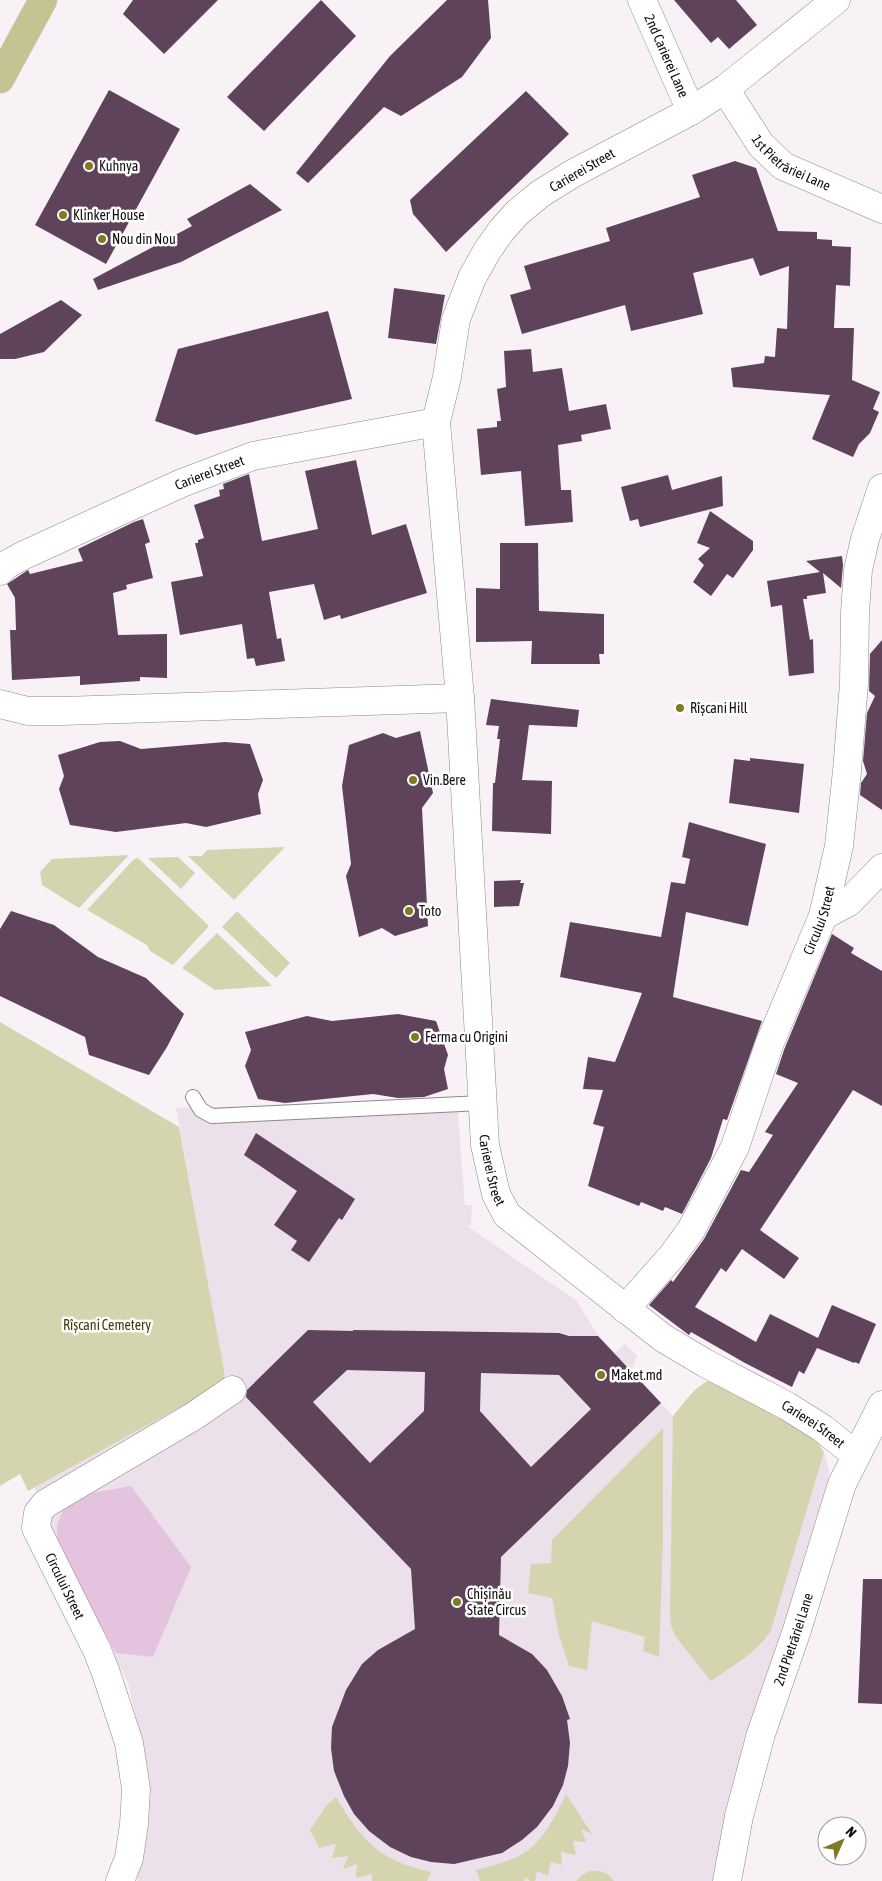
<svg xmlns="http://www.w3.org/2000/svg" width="882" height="1881" font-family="'Asap Condensed',sans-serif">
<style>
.built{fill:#ece0ea}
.green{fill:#d4d5af}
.water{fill:#e4c3df}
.building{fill:#5e435b;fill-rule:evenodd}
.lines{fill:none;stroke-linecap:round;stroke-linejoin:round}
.service-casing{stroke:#8d888c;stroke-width:16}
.minor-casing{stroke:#8d888c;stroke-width:29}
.primary-casing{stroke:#cfcfcf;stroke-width:29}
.service{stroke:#fff;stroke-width:14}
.minor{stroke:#fff;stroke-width:28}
.primary{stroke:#c4c492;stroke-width:28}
.poi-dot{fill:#7e7b22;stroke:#fff;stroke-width:2}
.labels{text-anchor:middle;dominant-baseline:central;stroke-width:5;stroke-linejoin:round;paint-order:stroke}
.street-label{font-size:14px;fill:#100e0f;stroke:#fff}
.poi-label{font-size:14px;fill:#100e0f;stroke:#fff;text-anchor:start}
.park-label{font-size:14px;fill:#3e3d0d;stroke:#fff}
</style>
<rect width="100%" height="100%" fill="#f8f2f7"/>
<polygon class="built" points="457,1101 465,1205 472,1205 471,1225 467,1226 577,1301 597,1334 615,1353 625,1344 637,1356 631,1371 673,1416 700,1386 706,1381 824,1452 829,1470 829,1477 781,1633 776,1646 716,1881 138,1881 136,1874 143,1750 128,1682 55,1548 35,1487 224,1383 224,1369 176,1108"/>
<g class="green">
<polygon points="285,847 234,900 188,856 202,856 207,850"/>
<polygon points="129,855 79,908 42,885 40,872 52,859"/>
<polygon points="178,857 195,873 181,889 148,858"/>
<polygon points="138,858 209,926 173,965 150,951 147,945 87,910 134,859"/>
<polygon points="237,911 290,963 276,978 222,927"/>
<polygon points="217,933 272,986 215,990 182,968"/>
<polygon points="0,1022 179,1127 224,1369 224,1383 28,1491 20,1474 0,1486"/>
<path d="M713 1380 724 1383 817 1441 824 1452 771 1630C758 1653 732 1666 711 1681L675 1636 671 1625 670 1613 673 1416C684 1404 696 1383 713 1380Z"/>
<polygon points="663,1428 663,1541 659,1657 643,1651 645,1637 592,1621 587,1670 569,1666 559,1635 552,1598 528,1593 531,1564 551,1563 552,1540"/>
<path d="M566 1794 592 1834 581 1829 586 1842 573 1841 576 1855 561 1852 562 1865 551 1862 548 1876 537 1871 535 1881H530L525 1877 524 1881H480L476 1870C493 1866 512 1861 527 1851 543 1840 558 1812 566 1794Z"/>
<path d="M336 1797C362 1841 380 1861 431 1872L427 1881H372V1874L356 1878 357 1864 343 1869 348 1856 332 1858 336 1844 319 1848 310 1830 327 1805Z"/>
<path d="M589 1871C600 1870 608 1872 614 1881H576L582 1875Z"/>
</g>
<polygon class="water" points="131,1486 191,1567 153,1657 116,1653 57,1545 57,1525 64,1508 81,1495"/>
<g class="building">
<polygon points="133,0 218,0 164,54 123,14"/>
<polygon points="321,0 356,36 264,131 227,97"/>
<polygon points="447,0 488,0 491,38 462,77 401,116 384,107 308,183 296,173 390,56"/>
<polygon points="674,0 736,0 757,25 729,49 718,37 711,43"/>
<polygon points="109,90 180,129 106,264 35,225"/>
<polygon points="526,91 569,134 446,252 413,214 410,200"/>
<polygon points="735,161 756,168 778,231 817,232 817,239 832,240 832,246 851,247 850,286 836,285 834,328 854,328 852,380 880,392 873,409 879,412 870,433 859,444 853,457 812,439 830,395 733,387 731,368 764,363 765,356 775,357 777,328 787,329 789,266 760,276 753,258 693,273 703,314 631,331 625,305 522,334 510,295 531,289 524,266 610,241 606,228 700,197 692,175"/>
<polygon points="250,184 282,210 181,262 98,290 93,279 192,226 187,219"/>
<polygon points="394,288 445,295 436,344 388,338"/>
<polygon points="61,300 82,315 44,352 15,359 0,359 0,334"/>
<polygon points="328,311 352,399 196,435 155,421 178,349"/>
<polygon points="531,349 533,372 562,368 569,411 606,404 611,429 581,435 582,441 558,445 561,490 571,490 573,522 525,526 521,471 481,475 477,429 497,427 497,421 501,421 497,389 506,387 504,351"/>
<polygon points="356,460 372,535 406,524 427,593 341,619 340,615 324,620 314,584 269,592 277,639 281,638 285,661 256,666 254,658 247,659 242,624 180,635 171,582 203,576 195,543 198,543 198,540 204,538 194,505 220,496 219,490 224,489 223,484 249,474 262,541 318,529 305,471"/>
<polygon points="668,475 672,490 722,476 723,506 640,527 638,519 630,521 621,487"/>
<polygon points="710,511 753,541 753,550 733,578 727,574 711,596 693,582 704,565 698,559 710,548 697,543"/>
<polygon points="143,519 150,542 145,544 153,578 126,585 127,589 113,593 118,635 167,634 167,678 140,677 140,681 80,685 80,676 12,680 10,630 16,630 15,598 7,584 28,570 30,574 83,561 78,549 134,522"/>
<polygon points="500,543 538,543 539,611 604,614 604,654 599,654 600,664 531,664 532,641 476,642 476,588 500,589"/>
<polygon points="842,556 843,565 841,588 823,573 826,593 807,596 807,599 803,599 810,640 813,639 814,673 789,676 782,605 771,607 767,581 820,572 806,561"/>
<polygon points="882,640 882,810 860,795 861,783 867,774 863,761 867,713 875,696 869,691 870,654"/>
<polygon points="491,699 579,710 577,727 529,725 522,780 552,781 551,834 492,831 493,783 495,783 500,739 497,739 499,726 486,725"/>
<polygon points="420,731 433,793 422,808 428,926 395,936 382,928 359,937 346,876 351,864 342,786 349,745 383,733 396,738"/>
<polygon points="120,741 141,749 225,742 250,744 263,780 258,794 261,814 206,827 186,823 116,832 70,825 59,789 64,776 58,755 100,742"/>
<polygon points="750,758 804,764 799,813 729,803 734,759 750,761"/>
<polygon points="689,822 766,844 748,926 686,912 673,997 762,1021 727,1120 723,1119 711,1158 682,1214 665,1207 663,1211 641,1202 639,1206 588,1186 604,1127 593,1124 603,1090 583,1089 588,1057 615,1062 642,993 560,977 570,922 661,937 671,882 685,884 690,859 682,857"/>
<polygon points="521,880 520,883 524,883 519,906 494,907 494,881"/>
<polygon points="11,911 54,925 98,957 146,978 184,1014 167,1047 149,1075 89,1055 85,1037 0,996 0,929"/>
<polygon points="832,934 854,948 851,953 882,971 882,1106 853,1090 760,1230 799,1258 784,1279 742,1249 726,1272 721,1268 695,1307 756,1342 770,1314 818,1338 832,1305 876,1324 859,1364 855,1362 854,1363 817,1348 804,1374 799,1371 792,1387 745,1363 691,1332 689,1335 649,1305 671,1280 673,1282 704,1239 741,1170 749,1172 773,1135 765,1132 798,1083 776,1074 784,1050"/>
<polygon points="398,1014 436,1021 448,1055 444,1069 448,1089 424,1097 398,1098 373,1094 285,1103 258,1099 245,1066 251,1050 245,1032 307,1016 332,1021"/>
<polygon points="256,1133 355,1199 342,1220 339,1218 309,1262 291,1250 297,1241 274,1225 297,1191 244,1155"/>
<path d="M308 1330 353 1331V1330L559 1333 569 1336H598L661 1403 501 1557 499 1635 532 1654 547 1670 562 1696 570 1719 567 1720 570 1743 568 1766 563 1785 553 1806 537 1827 522 1840 502 1853 454 1864 431 1862 411 1857 390 1847 369 1831 354 1814 344 1796 334 1771 331 1748 332 1727 346 1690 362 1664 378 1650 415 1629 411 1569 246 1397 247 1390ZM347 1370 425 1372 424 1411 370 1463 313 1402ZM481 1373 559 1375 591 1409 531 1467 480 1411Z"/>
<polygon points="863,1579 882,1579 882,1704 858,1703"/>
</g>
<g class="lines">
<g class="service-casing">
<polyline id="service" points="193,1097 201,1110 212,1116 482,1103"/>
</g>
<g class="minor-casing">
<g id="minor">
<path id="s1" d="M642 0 691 111"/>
<path id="s2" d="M836 0 725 89 691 111 572 174 540 194 517 213 501 231 487 251 472 278 456 319 447 377 436 422 460 698 485 1145 496 1194 507 1215 663 1338 705 1363 787 1406 822 1428 856 1455"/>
<path id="s3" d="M725 89 761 145 783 166 882 209"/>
<path id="s4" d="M0 571 6 565 22 556 120 511 182 483 253 456 436 422"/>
<polyline points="0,704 28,711 62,711 460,698"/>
<polyline points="823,916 849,902 882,868"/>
<path id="s5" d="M625 1309 672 1256 691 1230 735 1147 769 1045 823 916 839 846 847 771 854 683 855 612 858 570 865 539 882 488"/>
<polyline points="120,1881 129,1858 134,1824 136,1789 129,1743 106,1673 97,1650 36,1528 38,1513 45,1504 194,1416 232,1390"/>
<path id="s6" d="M727 1881 739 1816 761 1734 797 1630 842 1484 882 1405"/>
</g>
</g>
<g class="primary-casing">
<polyline id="primary" points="0,79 43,0"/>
</g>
<use href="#service" class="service"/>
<use href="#minor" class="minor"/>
<use href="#primary" class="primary"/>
</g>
<g class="poi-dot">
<circle cx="89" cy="166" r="5"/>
<circle cx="63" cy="215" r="5"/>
<circle cx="102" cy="239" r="5"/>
<circle cx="680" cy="708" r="5"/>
<circle cx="413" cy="780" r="5"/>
<circle cx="409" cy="911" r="5"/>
<circle cx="415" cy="1037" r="5"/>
<circle cx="601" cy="1375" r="5"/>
<circle cx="457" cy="1602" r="5"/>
</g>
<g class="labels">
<g class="street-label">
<text stroke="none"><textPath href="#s1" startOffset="61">2nd Carierei Lane</textPath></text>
<text stroke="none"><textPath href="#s3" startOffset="102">1st Pietrăriei Lane</textPath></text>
<text transform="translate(582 170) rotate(-30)">Carierei Street</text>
<text stroke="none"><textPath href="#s4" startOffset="232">Carierei Street</textPath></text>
<text stroke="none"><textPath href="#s5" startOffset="439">Circului Street</textPath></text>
<text stroke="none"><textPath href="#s2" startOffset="1364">Carierei Street</textPath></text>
<text stroke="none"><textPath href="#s2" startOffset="1784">Carierei Street</textPath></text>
<text transform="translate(65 1586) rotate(64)">Circului Street</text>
<text stroke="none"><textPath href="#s6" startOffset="251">2nd Pietrăriei Lane</textPath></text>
</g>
<g class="poi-label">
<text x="99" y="166">Kuhnya</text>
<text x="73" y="215">Klinker House</text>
<text x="112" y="239">Nou din Nou</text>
<text x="690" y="708">Rîșcani Hill</text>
<text x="423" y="780">Vin.Bere</text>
<text x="419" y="911">Toto</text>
<text x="425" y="1037">Ferma cu Origini</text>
<text x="611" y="1375">Maket.md</text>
<text x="467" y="1594">Chișinău<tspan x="467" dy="16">State Circus</tspan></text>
</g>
<g class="park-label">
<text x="107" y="1325">Rîșcani Cemetery</text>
</g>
</g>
<g transform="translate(842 1841) rotate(45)"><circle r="24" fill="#ffffff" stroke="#9f9f9f"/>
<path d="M0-4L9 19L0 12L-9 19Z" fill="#7e7b22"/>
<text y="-8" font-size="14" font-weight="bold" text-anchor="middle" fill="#100e0f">N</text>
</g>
</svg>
